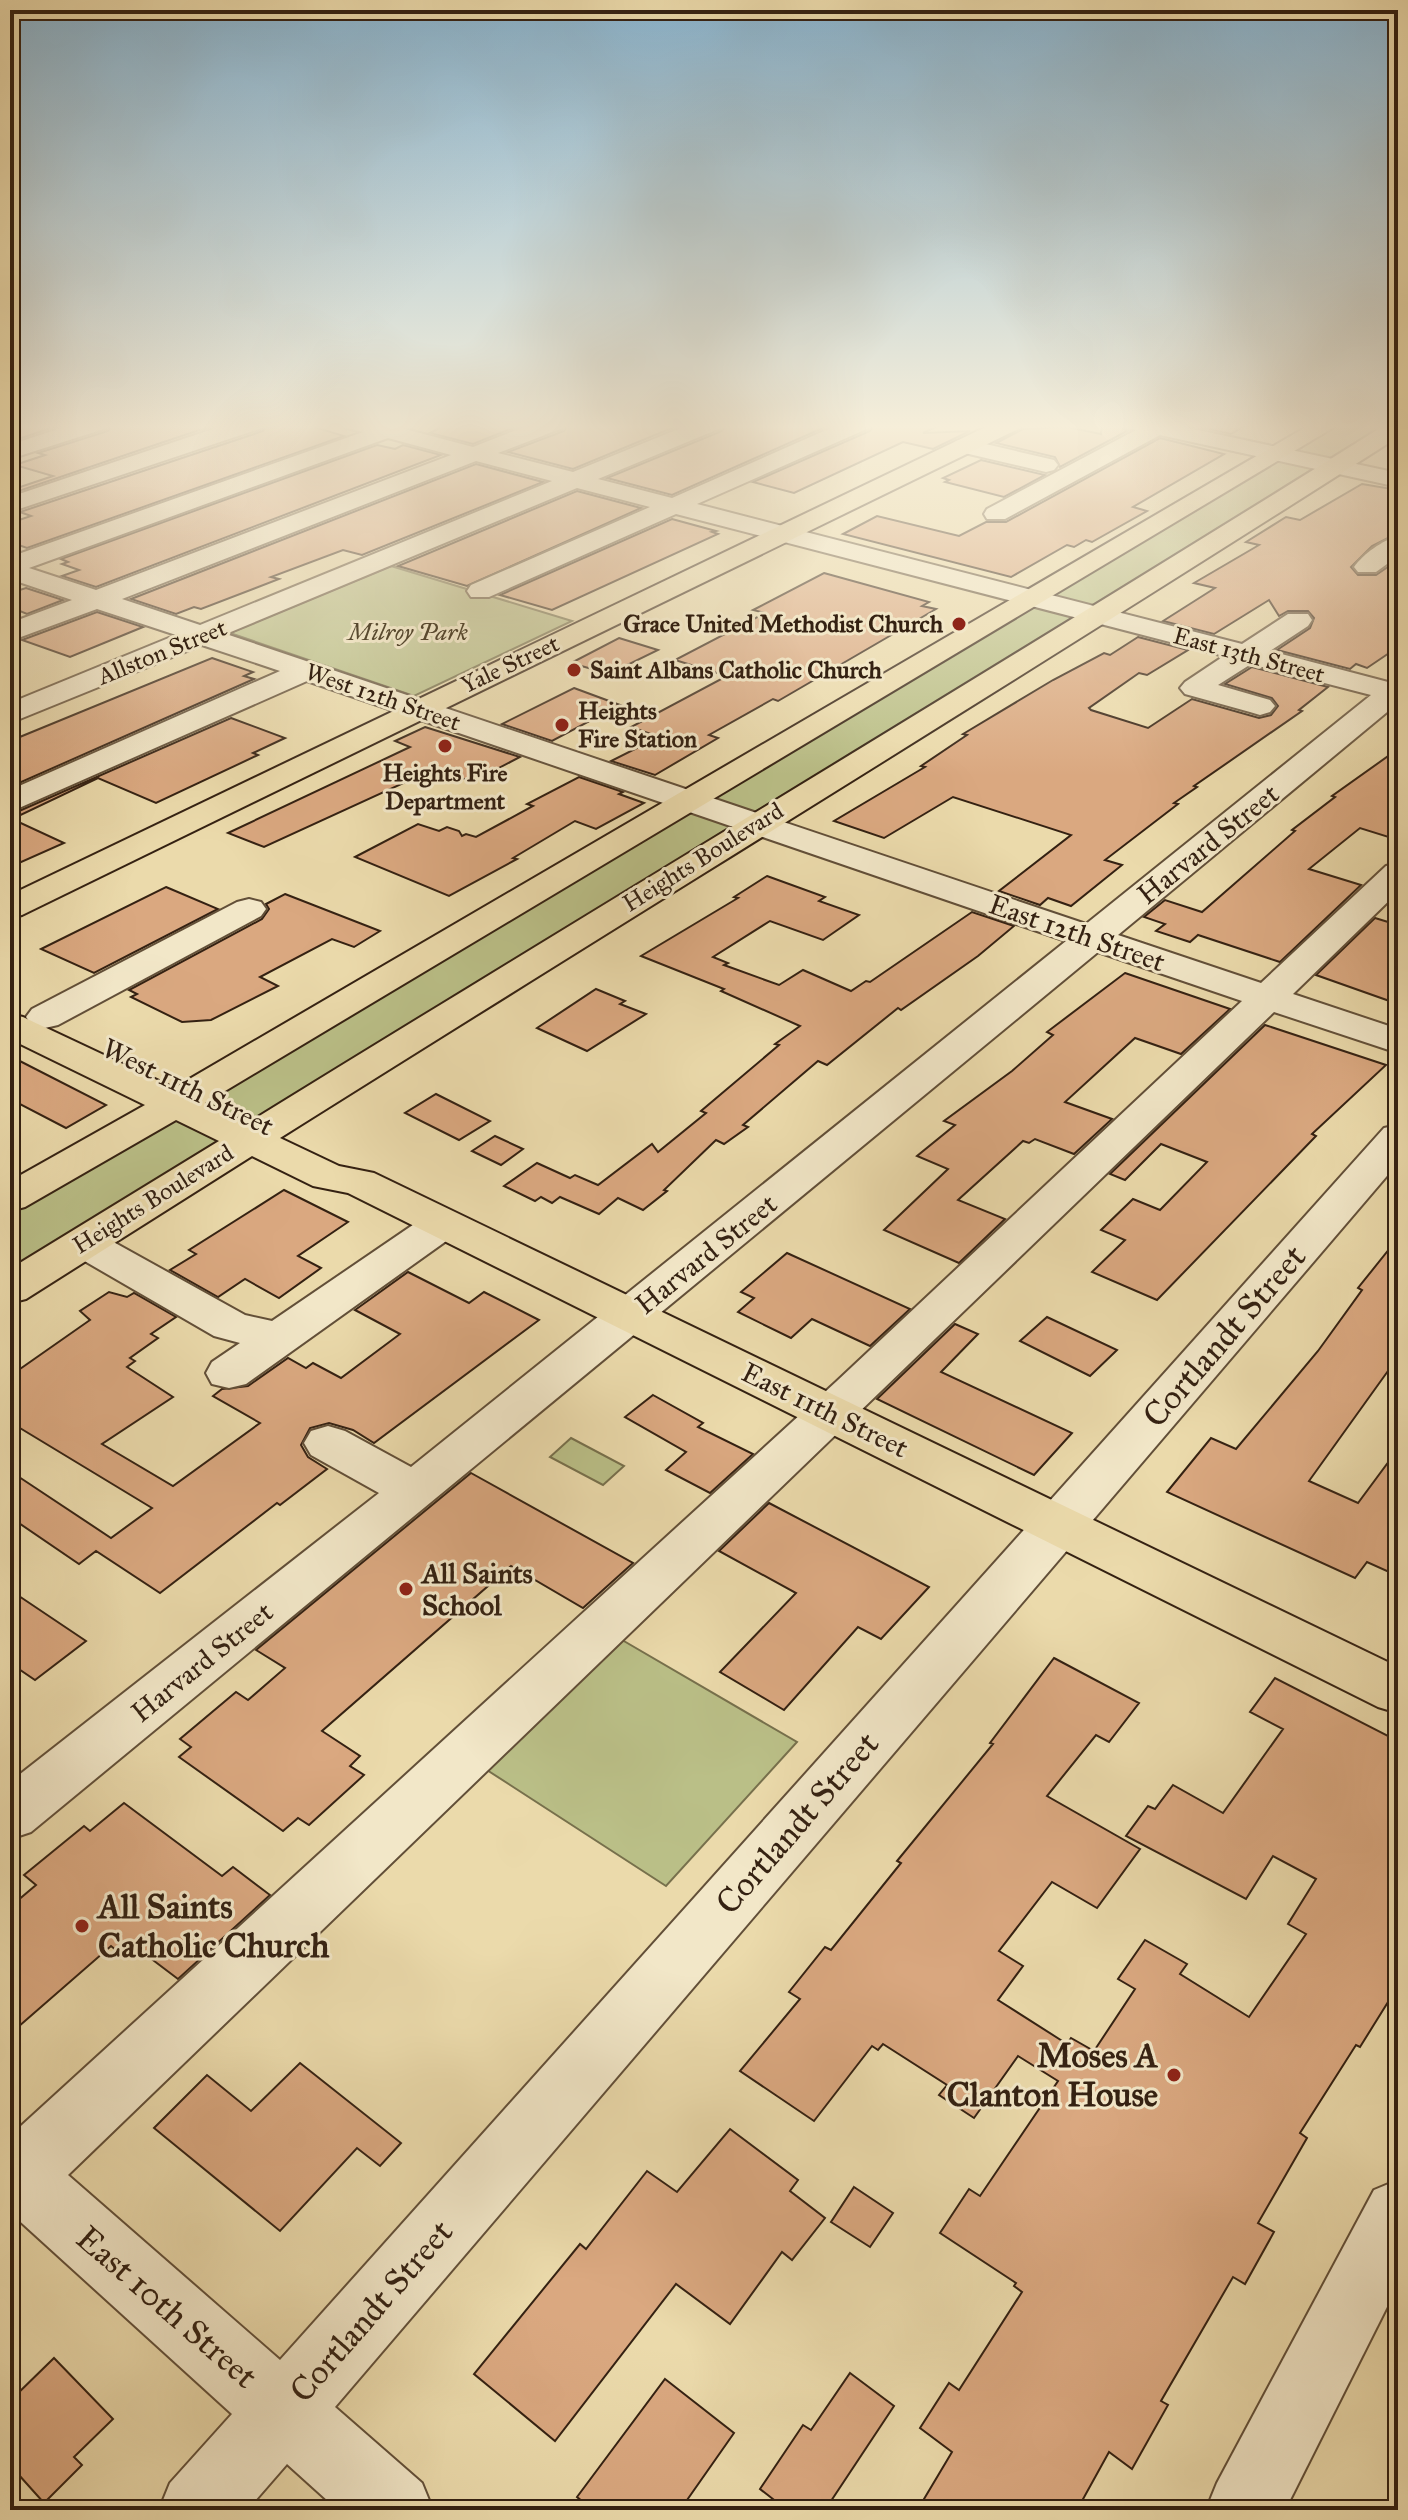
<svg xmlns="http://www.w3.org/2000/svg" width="1408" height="2520" font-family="'IM FELL Great Primer',serif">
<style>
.green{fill:#babf87;stroke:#77704c;stroke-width:2}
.building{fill:#daa880;stroke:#342112;stroke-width:2}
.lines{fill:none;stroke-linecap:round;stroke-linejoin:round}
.minor-casing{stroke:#624f38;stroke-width:4}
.major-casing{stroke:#342112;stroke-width:4}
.minor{fill:#f2e7c8;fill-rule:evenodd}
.major{fill:#ebdaab;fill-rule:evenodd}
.poi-dot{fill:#8f2418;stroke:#f2e7c8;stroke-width:3}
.labels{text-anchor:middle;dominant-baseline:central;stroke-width:6;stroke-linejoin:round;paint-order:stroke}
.far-poi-label{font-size:24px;font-weight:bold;fill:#342112;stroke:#f2e7c8;text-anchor:start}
.far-park-label{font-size:24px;font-style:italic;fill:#56482f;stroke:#f2e7c8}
.far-street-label{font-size:24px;fill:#342112;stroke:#f2e7c8}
.street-label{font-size:28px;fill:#342112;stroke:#f2e7c8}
.poi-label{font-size:28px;font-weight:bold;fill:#342112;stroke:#f2e7c8;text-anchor:start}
.near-street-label{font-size:34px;fill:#342112;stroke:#f2e7c8}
.near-poi-label{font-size:34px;font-weight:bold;fill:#342112;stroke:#f2e7c8;text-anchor:start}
</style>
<rect width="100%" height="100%" fill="#ebdaab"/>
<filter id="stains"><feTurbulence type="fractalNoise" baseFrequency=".0025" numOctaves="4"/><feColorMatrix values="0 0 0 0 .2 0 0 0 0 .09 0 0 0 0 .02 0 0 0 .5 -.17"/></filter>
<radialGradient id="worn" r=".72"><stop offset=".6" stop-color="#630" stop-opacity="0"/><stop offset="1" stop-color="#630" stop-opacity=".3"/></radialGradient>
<g class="green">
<polygon points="1341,423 1393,423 1081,616 730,827 10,1276 10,1215"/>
<polygon points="391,566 572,621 414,696 230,633"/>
<polygon points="571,1438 624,1466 603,1485 550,1457"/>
<polygon points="605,1630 797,1742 666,1886 487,1770"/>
</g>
<g class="building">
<polygon points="10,423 65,423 10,442"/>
<polygon points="113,423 220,423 16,492 11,490 53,476 15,465 45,455 38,453 108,431"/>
<polygon points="268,423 301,423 344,436 27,548 10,542 10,523 31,516 20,512 263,431"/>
<polygon points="449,423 525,423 473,444 430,433"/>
<polygon points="569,423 684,423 573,469 508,452 564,431"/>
<polygon points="727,423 834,423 672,495 607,478 722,431"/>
<polygon points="875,423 944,423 923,433 970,431 933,449 903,442 794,493 753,482 870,431"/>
<polygon points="1102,423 1119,423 1127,431 1060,467 1055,457 996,443 1023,429 1067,427 1101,434"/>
<polygon points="1182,423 1249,423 1231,434"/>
<polygon points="1160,438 1224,454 1133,507 1147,511 1092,542 1086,540 1074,547 1067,545 1011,577 843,534 877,516 959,536 986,522 1006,522"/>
<polygon points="377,445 395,449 403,445 441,455 96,587 62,576 79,570 62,564 68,562 61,559"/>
<polygon points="981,460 1045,475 1004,497 945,482 949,480 943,478"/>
<polygon points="476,464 543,482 362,555 343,550 271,577 279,579 201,609 194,607 176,614 131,599"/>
<polygon points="1362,484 1398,490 1398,533 1372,546 1351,567 1358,575 1376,575 1398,560 1398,647 1367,668 1356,664 1350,669 1277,650 1310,628 1314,618 1308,611 1288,611 1279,616 1269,600 1214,634 1163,621 1215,588 1194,583 1259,545 1246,542 1286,517 1300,520"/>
<polygon points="577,491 641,508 467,586 398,566"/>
<polygon points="672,519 716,531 712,532 718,534 552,610 500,595"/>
<polygon points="824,573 929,602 922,606 936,609 778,701 773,699 709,735 718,738 655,775 611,761 659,737 631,727 727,676 675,660 765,613 753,610"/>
<polygon points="26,588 63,600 27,614 10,607 10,593"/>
<polygon points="97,612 143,627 70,657 22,640"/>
<polygon points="1138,637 1188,650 1147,675 1139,673 1089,708 1091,710 1148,728 1192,699 1259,718 1271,715 1278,706 1272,698 1225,684 1252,667 1328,687 1299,710 1302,711 1194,786 1197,787 1174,803 1178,804 1105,860 1122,865 1071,906 1048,898 1040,905 999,891 1071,835 953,797 884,838 834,821 925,767 921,766 967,735 963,734 1053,680 1104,653 1110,655"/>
<polygon points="619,638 658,650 609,674 571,663"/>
<polygon points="212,658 253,672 244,676 254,679 10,787 10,741"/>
<polygon points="574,688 620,705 552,741 502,724"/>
<polygon points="231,718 285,738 253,753 258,755 156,803 98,778 12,819 64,843 10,867 10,815"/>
<polygon points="425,727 520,757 472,782 436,768 264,847 228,833 410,747 395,741"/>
<polygon points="1398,749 1398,840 1360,828 1309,869 1361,885 1280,962 1198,935 1190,942 1156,931 1165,924 1144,917 1165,900 1202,912 1295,831 1292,830 1335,797 1332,796"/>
<polygon points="579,777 623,792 619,794 644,803 596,829 575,821 513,858 517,859 449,896 355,857 418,824 439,831 447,827 459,831 462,836 466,834 476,837 533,806 527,804"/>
<polygon points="767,876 825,897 819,901 859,915 823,940 770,921 713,957 728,963 724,965 779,985 803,970 851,991 866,981 870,982 972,912 1014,926 978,956 901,1010 898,1008 827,1065 818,1061 743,1125 748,1127 724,1144 716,1140 664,1190 667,1191 643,1210 618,1198 599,1214 560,1197 552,1203 541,1197 535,1201 504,1186 537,1163 570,1178 575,1175 598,1185 652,1144 658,1152 706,1113 701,1111 779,1045 775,1044 800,1026 721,991 724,989 641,956 738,898 734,897"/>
<polygon points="166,887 218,909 94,973 41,949"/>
<polygon points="285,894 380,931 354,947 332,939 260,977 278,986 211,1020 182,1022 131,997 137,994 129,990 262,919 269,909 266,904"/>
<polygon points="1375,918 1398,925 1398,1004 1316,975"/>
<polygon points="1125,973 1230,1009 1181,1054 1135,1038 1065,1102 1112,1119 1074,1154 1035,1139 1029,1143 1023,1141 958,1200 1005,1219 959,1263 884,1230 948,1169 917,1156 955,1125 944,1121 1012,1071 1053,1035 1047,1032"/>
<polygon points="596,989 625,1001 620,1004 646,1014 587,1051 537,1028"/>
<polygon points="1265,1025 1386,1065 1312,1134 1316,1136 1157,1300 1092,1272 1125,1240 1101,1230 1133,1199 1160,1210 1207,1162 1161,1144 1125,1180 1110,1174"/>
<polygon points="10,1056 106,1105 66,1128 10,1099"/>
<polygon points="436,1094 490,1121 459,1140 405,1113"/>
<polygon points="495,1136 523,1149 501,1165 472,1151"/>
<polygon points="284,1190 348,1222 298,1256 321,1268 279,1298 245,1279 218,1297 170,1270 196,1254 189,1250"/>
<polygon points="1398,1238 1398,1357 1309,1481 1358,1503 1398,1449 1398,1576 1367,1562 1355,1578 1167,1492 1211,1438 1236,1449 1318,1351 1362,1290 1358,1288"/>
<polygon points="787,1253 910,1309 870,1346 812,1319 791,1338 738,1312 754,1298 741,1292"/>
<polygon points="408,1272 469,1303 484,1292 539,1320 374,1443 353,1430 329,1423 310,1428 301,1445 308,1457 327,1469 280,1505 277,1503 160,1593 96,1551 79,1564 10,1517 10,1471 111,1538 152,1508 10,1422 10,1376 90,1320 80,1311 109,1292 127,1297 134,1293 176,1317 151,1334 158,1338 130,1358 135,1361 127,1367 173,1397 102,1444 173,1486 260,1423 213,1396 222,1389 248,1386 288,1358 306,1368 313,1363 341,1378 400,1334 355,1310"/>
<polygon points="1047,1317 1117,1350 1090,1376 1020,1341"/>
<polygon points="955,1324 978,1334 941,1372 1072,1433 1034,1475 877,1399"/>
<polygon points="653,1395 703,1423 698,1427 753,1454 710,1493 666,1470 686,1452 625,1417"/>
<polygon points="471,1473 633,1563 583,1608 511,1566 322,1731 360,1756 350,1766 364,1775 309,1825 298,1818 283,1831 179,1757 191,1747 180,1739 236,1692 248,1700 285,1668 256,1650"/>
<polygon points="769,1503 929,1587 881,1639 858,1627 784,1710 720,1672 796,1593 719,1551"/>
<polygon points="10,1590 86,1641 35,1680 10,1663"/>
<polygon points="1054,1658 1139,1703 1109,1742 1096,1735 1047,1796 1140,1849 1097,1908 1052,1882 999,1951 1023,1966 998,2000 1067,2044 1071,2038 1094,2051 1135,1989 1118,1979 1145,1940 1187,1964 1180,1974 1249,2017 1306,1934 1288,1924 1316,1879 1273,1856 1246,1899 1126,1836 1148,1806 1155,1809 1173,1785 1223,1813 1283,1729 1250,1712 1275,1678 1398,1741 1398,1986 1360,2047 1356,2045 1300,2133 1307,2138 1258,2223 1274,2232 1245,2284 1233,2277 1161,2401 1168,2405 1132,2469 1109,2452 1077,2510 939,2510 924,2499 952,2452 920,2428 949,2383 959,2390 1022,2292 1014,2286 1016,2283 940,2233 969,2189 980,2196 1058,2081 1018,2056 974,2118 939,2095 947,2085 883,2044 878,2050 872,2046 814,2121 740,2071 800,1999 789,1992 825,1947 831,1950 901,1863 897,1861 993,1744 990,1743"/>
<polygon points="124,1803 222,1876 233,1867 270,1895 178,1979 133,1945 122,1955 111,1946 10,2034 10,1907 36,1885 24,1875 84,1826 90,1831"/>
<polygon points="300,2063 401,2143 380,2166 357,2148 280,2231 154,2128 207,2075 251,2111"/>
<polygon points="730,2129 798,2180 790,2191 825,2218 792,2260 782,2252 730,2324 676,2284 555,2441 474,2374 580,2244 586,2249 647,2171 677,2192"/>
<polygon points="854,2187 893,2213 870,2247 831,2222"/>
<polygon points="54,2358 113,2419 74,2457 82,2465 44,2503 10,2465 10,2401"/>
<polygon points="850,2373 894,2406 825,2510 787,2510 760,2489 803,2425 811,2430"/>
<polygon points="665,2379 734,2433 680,2510 593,2510 577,2497"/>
</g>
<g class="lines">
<g class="minor-casing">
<g id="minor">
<polygon points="76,423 110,423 107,428 10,459 10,445"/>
<polygon points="231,423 265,423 262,428 10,512 10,497"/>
<path d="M344 423H403L405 429 473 447 534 423H566L563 428 498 453 573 472 693 423H724L721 428 598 479 672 498 842 423H872L869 428 697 504 1242 644 1288 614H1308L1312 620 1308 626 1270 651 1388 682 1398 679V703L1118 935 1261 983 1386 866 1398 863V892L1293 994 1398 1029V1053L1274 1012 68 2175 280 2360 1384 1128 1398 1125V1163L335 2407 422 2483 433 2510H338L287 2464 247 2510H159L170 2483 232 2414 13 2215 10 2216V2136L837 1381 1242 1001 1098 952 31 1832 10 1839V1782L379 1493 311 1455 304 1443 311 1431 328 1426 345 1431 411 1467 1066 941 307 681 10 812V790L280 671 202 645 10 723V703L176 635 97 609 10 641V623L72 600 10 579V557L363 432 347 428ZM388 438 451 455 96 590 29 568ZM476 461 552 481 200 625 122 599ZM577 488 650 507 471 585 467 591 471 597H489L676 514 1224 656 1185 682 1180 688 1185 694 1250 712 1260 715 1270 712 1275 706 1270 700 1218 685 1251 664 1371 695 1086 924 226 634Z"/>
<polygon points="1122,423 1177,423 1175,425 1398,473 1398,487 1160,435 1005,519 987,519 984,514 987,509 1136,430 1125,428"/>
<polygon points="964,439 1054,460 1058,465 1054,470 1046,472 956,451 953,446 956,441"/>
<path d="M1398 536V556L1376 572H1358L1354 567C1363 554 1383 540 1398 536Z"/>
<polygon points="249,899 261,902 266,909 261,916 58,1025 45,1028 32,1025 26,1017 32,1009 237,902"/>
<polygon points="441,1212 456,1216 463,1225 456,1234 246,1384 229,1388 212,1384 206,1373 212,1362 240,1343 214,1336 69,1252 62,1243 69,1234 84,1230 99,1234 245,1315 272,1321 426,1216"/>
<polygon points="1398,2180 1398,2285 1285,2510 1206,2510 1217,2483 1374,2190"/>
</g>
</g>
<g class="major-casing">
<g id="major">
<polygon points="994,423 1023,423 1020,428 22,915 10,918 10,895"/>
<path d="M1313 423H1341L205 1103 248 1123C627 889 1010 660 1388 423H1398V437C1028 674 652 904 280 1138L339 1166 374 1173 1398 1667V1713L1378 1707 348 1193 313 1186 252 1156 26 1299 10 1303V1269L219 1141 176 1120 25 1207 10 1211V1181L145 1105 10 1039V1014L23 1017 174 1088Z"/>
</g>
</g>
<use href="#minor" class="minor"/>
<use href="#major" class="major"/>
</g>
<linearGradient id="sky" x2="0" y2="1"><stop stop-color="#89b6d3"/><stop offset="0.55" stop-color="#f6eed9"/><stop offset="1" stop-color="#f6eed9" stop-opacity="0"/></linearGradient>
<rect width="1408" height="776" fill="url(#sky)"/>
<g class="poi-dot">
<circle cx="959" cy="624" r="8"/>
<circle cx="574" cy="670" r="8"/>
<circle cx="562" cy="725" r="8"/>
<circle cx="445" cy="746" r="8"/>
<circle cx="406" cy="1589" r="8"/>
<circle cx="82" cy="1926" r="8"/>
<circle cx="1174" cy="2075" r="8"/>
</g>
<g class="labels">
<g class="far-poi-label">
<text x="943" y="624" text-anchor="end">Grace United Methodist Church</text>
<text x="590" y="670">Saint Albans Catholic Church</text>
<text x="578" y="711">Heights<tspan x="578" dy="28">Fire Station</tspan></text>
<text x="445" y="773" text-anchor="middle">Heights Fire<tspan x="445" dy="28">Department</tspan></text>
</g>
<g class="far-park-label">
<text x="408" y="632">Milroy Park</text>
</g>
<g class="far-street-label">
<text transform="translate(162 652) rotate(-22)">Allston Street</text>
<text transform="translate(1249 655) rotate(15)">East 13th Street</text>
<text transform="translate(510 664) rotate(-25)">Yale Street</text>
<text transform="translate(383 697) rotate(19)">West 12th Street</text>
<text transform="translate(703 857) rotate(-32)">Heights Boulevard</text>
<text transform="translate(153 1199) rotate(-32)">Heights Boulevard</text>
</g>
<g class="street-label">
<text transform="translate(1208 844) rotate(-39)">Harvard Street</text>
<text transform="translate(1077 933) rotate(19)">East 12th Street</text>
<text transform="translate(188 1087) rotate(26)">West 11th Street</text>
<text transform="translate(706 1254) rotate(-39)">Harvard Street</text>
<text transform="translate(825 1410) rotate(26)">East 11th Street</text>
<text transform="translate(202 1662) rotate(-39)">Harvard Street</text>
</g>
<g class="poi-label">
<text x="422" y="1573">All Saints<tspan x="422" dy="32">School</tspan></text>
</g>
<g class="near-street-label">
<text transform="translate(1224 1336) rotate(-49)">Cortlandt Street</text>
<text transform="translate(797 1823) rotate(-49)">Cortlandt Street</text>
<text transform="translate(167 2307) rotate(41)">East 10th Street</text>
<text transform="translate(371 2311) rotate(-49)">Cortlandt Street</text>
</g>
<g class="near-poi-label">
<text x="98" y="1906">All Saints<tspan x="98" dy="39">Catholic Church</tspan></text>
<text x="1158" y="2055" text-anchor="end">Moses A<tspan x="1158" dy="39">Clanton House</tspan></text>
</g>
</g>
<rect width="1408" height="2520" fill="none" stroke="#ebdaab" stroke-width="40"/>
<rect x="12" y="12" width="1384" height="2496" fill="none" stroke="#342112" stroke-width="4"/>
<rect x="20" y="20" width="1368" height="2480" fill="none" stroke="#342112" stroke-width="2"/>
<rect width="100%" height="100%" filter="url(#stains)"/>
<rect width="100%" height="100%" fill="url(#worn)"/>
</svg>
